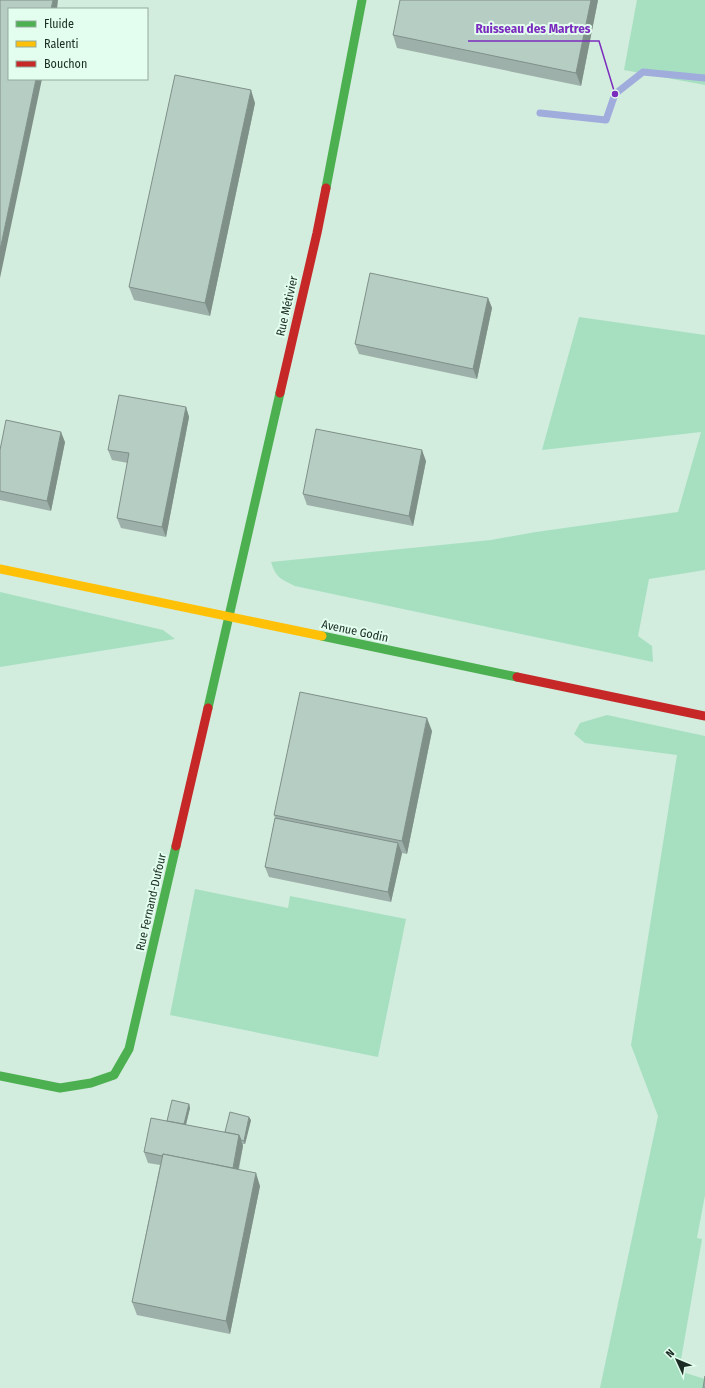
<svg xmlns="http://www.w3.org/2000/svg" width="705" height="1388" font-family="'Fira Sans Condensed',sans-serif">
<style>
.green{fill:#a6e0c1}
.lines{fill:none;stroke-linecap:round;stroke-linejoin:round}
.stream{stroke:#a0acdc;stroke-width:7}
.fast{stroke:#4caf50;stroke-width:9}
.slow{stroke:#ffc107;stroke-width:9}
.jam{stroke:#c62828;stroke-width:9}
.wall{fill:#9db0a9}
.shaded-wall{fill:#7f9089}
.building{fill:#b6cdc4;stroke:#7f9089}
.labels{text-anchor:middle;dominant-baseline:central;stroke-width:4;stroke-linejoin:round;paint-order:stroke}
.street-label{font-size:12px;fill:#1b2d24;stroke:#e3feee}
.leader{fill:none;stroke:#7b2cbf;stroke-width:1.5}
.callout-dot{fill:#7b2cbf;stroke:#e3feee;stroke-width:1.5}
.callout-label{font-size:13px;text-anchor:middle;font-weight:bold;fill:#7b2cbf;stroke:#e3feee;stroke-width:4;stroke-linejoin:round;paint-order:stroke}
</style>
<rect width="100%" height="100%" fill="#d2ecdd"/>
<g class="green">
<polygon points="637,0 705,0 705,85 624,70"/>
<path d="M579 317 705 335V570L649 579 638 636 652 646 653 662 295 586C281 579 276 578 271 562L491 540 536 532 678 512 701 432 542 450Z"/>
<polygon points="0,592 163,630 175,639 0,667"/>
<polygon points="607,715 705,736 705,1195 697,1238 702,1239 679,1371 705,1379 705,1388 600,1388 658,1116 631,1045 677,755 585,743 574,734 580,723"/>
<polygon points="195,889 288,908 290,896 406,919 378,1057 170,1015"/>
</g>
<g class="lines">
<polyline class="stream" points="540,113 606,120 615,94 643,72 705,78"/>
<g class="fast">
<polyline points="326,188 362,0"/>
<polyline points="322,636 517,677"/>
<polyline points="208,708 280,393"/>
<polyline points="0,1076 60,1088 91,1083 114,1075 129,1049 176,846"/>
</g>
<polyline class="slow" points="0,569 322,636"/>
<g class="jam">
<polyline points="280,393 317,233 326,188"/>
<polyline points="517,677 705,716"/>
<polyline points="176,846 208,708"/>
</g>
</g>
<g class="wall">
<polygon points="598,0 581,86 397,48 393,35"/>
<polygon points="255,103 210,316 134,300 129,287"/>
<polygon points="488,298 492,308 477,379 359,354 355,344"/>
<polygon points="186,407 189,417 166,537 121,528 117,518 128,463 112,460 108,450"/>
<polygon points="65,442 51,511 0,500 0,450"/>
<polygon points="426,461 413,526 307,505 303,494"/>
<polygon points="432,731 407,854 402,853 391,902 269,877 265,867 275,818 274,815"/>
<polygon points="189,1104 190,1108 186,1125 225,1132 251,1120 245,1144 243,1144 243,1146 239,1169 260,1186 230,1334 137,1315 132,1302 160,1165 148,1163 144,1152 167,1121"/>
</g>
<g class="shaded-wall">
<polygon points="53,0 58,0 57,9 51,9"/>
<polygon points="591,0 598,0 581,86 576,73"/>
<polygon points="36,79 42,79 0,278 0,250"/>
<polygon points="251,90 255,103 210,316 205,303"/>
<polygon points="488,298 492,308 477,379 473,369"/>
<polygon points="186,407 189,417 166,537 162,527"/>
<polygon points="61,432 65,442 51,511 47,501"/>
<polygon points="422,450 426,461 413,526 409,516"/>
<polygon points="427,718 432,731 407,854 402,841"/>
<polygon points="398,843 402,853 391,902 388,892"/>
<polygon points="189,1104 190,1108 184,1132 183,1128"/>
<polygon points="249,1117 251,1120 245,1144 244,1141"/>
<polygon points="239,1135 243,1146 236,1180 233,1170"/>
<polygon points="256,1173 260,1186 230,1334 226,1321"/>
</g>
<g class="building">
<polygon points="0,0 53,0 51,9 9,9 9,79 36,79 0,250"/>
<polygon points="400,0 591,0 576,73 393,35"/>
<polygon points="175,75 251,90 205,303 129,287"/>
<polygon points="370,273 488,298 473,369 355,344"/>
<polygon points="119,395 186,407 162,527 117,518 129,453 108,450"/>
<polygon points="6,420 61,432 47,501 0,491 0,450"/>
<polygon points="316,429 422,450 409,516 303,494"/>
<polygon points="300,692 427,718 402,841 274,815"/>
<polygon points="275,818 398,843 388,892 265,867"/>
<polygon points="172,1100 189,1104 184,1124 167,1121"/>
<polygon points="230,1112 249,1117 244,1141 241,1140 239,1135 225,1132"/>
<polygon points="151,1118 239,1135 233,1168 163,1154 162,1156 144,1152"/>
<polygon points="163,1154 256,1173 226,1321 132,1302"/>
<polygon points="705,1376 705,1388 703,1388"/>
</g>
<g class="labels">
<g class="street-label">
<text transform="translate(287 306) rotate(-77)">Rue Métivier</text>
<text transform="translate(355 631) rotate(12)">Avenue Godin</text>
<text transform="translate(151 902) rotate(-77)">Rue Fernand-Dufour</text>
</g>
</g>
<path class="leader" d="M615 94L599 41H468"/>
<circle class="callout-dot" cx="615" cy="94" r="4"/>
<g class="callout-label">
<text x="533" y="33">Ruisseau des Martres</text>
</g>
<rect x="8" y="8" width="140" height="72" fill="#e3feee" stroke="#93aa9d"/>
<rect x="16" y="21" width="20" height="6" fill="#4caf50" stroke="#93aa9d"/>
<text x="44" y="28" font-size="12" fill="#1b2d24">Fluide</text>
<rect x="16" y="41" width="20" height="6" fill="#ffc107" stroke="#93aa9d"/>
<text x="44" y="48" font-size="12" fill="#1b2d24">Ralenti</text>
<rect x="16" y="61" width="20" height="6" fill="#c62828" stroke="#93aa9d"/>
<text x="44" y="68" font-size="12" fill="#1b2d24">Bouchon</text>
<g transform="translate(677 1360) rotate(314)" stroke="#e3feee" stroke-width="3" paint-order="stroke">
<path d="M0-3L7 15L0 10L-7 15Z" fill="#1b2d24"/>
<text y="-6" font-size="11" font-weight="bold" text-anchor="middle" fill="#1b2d24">N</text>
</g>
</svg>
